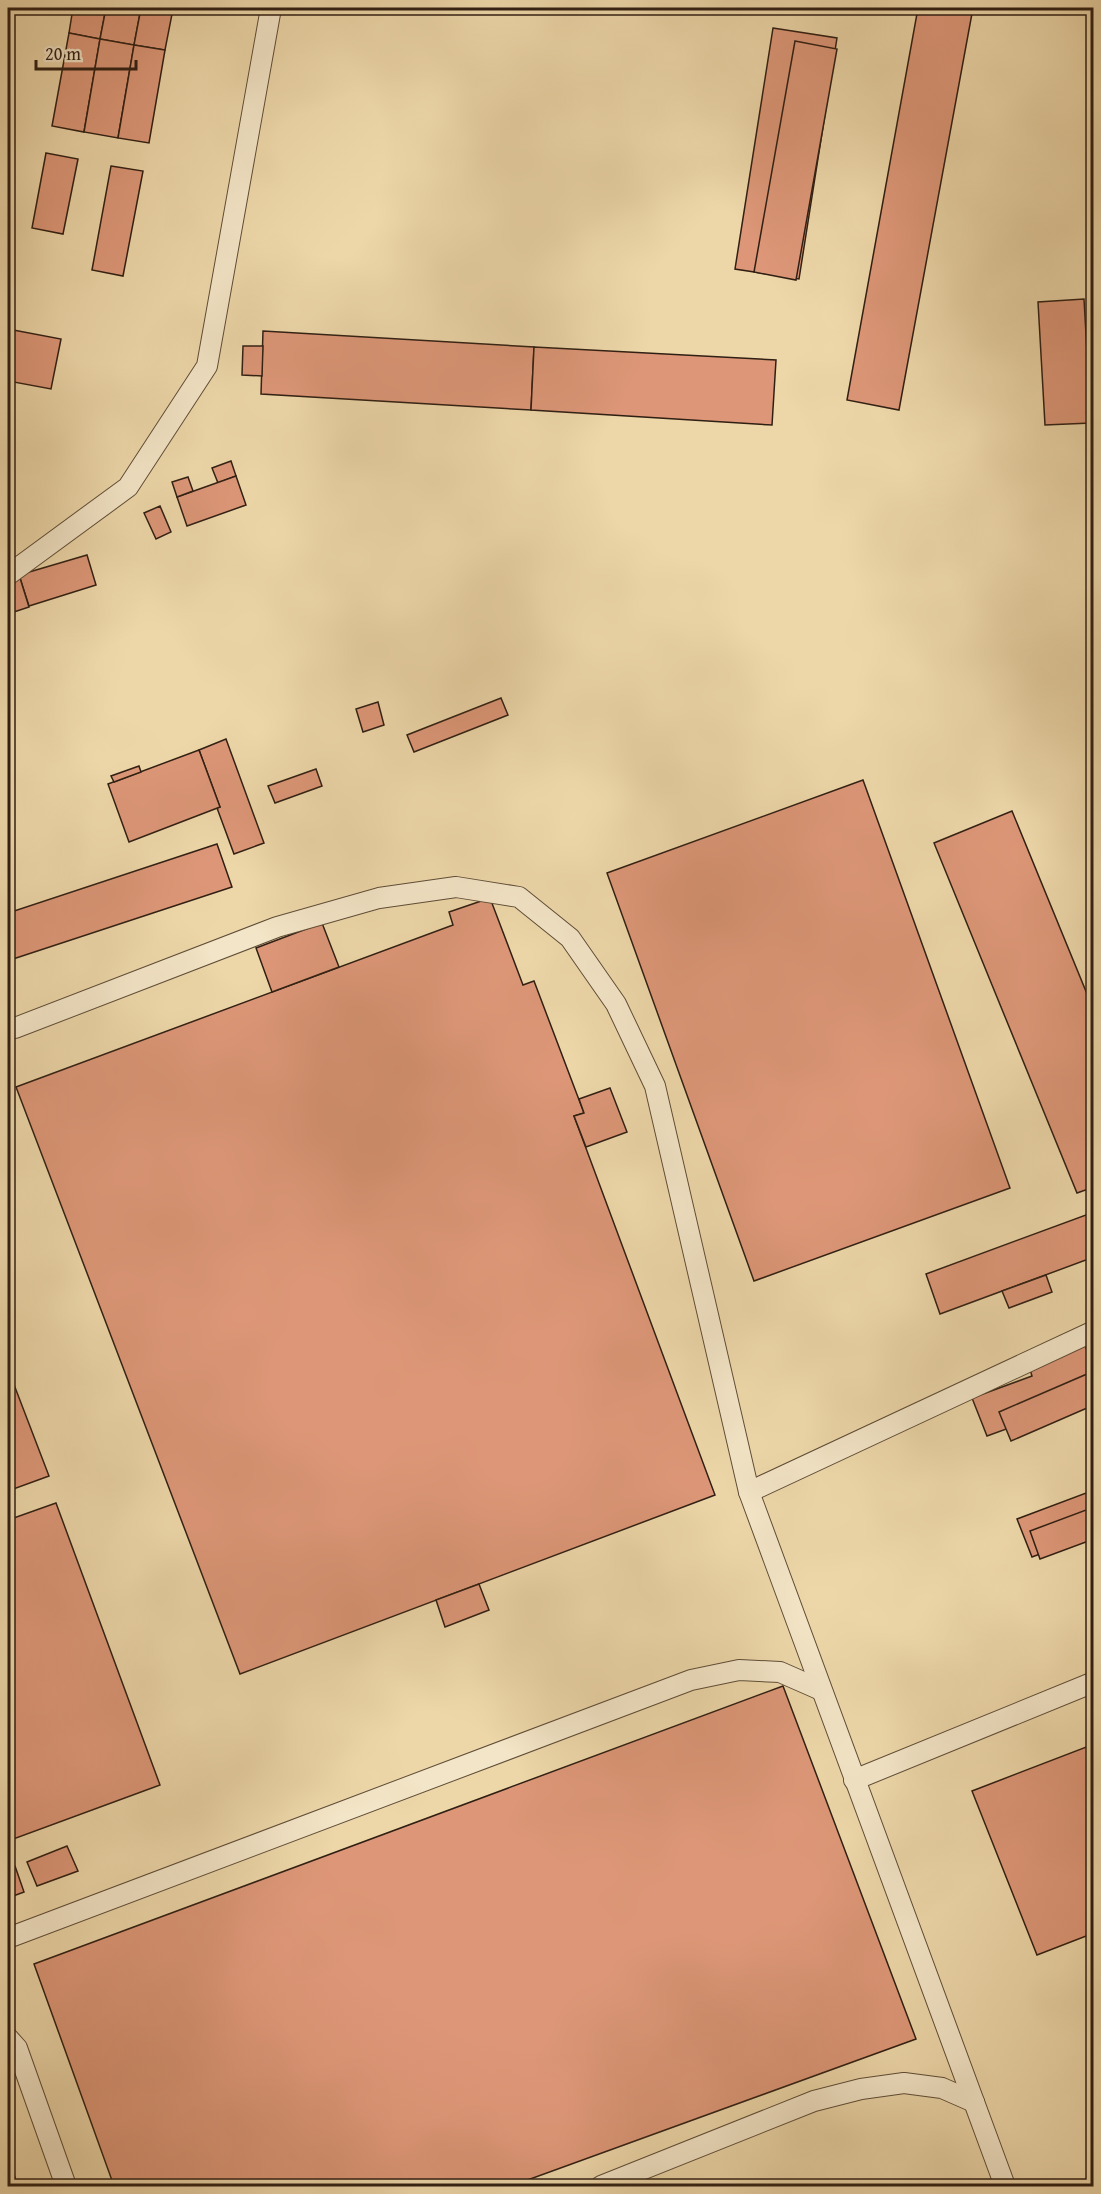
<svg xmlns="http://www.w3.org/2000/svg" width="1101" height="2194" font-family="'Gentium Book Plus',serif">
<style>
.building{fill:#dd9778;stroke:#301f13;stroke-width:1.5}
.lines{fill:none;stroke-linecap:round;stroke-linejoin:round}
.lane-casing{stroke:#5f4d38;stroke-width:22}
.lane{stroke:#f3e5c7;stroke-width:20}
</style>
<rect width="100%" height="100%" fill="#edd7a9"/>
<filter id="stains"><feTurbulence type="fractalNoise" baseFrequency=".00333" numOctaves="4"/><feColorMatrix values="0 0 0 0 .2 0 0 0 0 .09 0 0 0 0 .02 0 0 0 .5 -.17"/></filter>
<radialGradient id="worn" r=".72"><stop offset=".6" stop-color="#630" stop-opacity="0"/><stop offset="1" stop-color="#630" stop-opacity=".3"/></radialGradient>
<g class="building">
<polygon points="73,8 106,8 100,39 69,33"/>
<polygon points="106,8 141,8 134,45 100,39"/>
<polygon points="141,8 173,9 165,50 134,45"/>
<polygon points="918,8 973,8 899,410 847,400"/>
<polygon points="773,28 837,38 799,279 735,269"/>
<polygon points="69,33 100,39 84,132 52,126"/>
<polygon points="100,39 134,45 118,138 84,132"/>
<polygon points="795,41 837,49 796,280 754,272"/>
<polygon points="134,45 165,50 149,143 118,138"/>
<polygon points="46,153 78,159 63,234 32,228"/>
<polygon points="111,166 143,171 123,276 92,270"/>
<polygon points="1084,299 1091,423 1045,425 1038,302"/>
<polygon points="8,329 61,339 51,389 8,381"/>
<polygon points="263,331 534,347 531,410 261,394"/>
<polygon points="243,346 263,346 262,376 242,375"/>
<polygon points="534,347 776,360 772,425 531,410"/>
<polygon points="231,461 236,476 218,483 212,468"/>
<polygon points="236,476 246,505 187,526 177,497"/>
<polygon points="188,477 193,491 177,497 172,482"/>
<polygon points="160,506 171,532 156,539 144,513"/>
<polygon points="87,555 96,585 29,606 19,575"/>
<polygon points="20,578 29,607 8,614 8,582"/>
<polygon points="501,698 508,715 414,752 407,735"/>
<polygon points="378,702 384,725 363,732 356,709"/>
<polygon points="226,739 264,843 234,854 217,808 220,807 199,750"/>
<polygon points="199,750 220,807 129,842 108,784"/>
<polygon points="139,766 141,772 114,782 111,776"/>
<polygon points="316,769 322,786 275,803 268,786"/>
<polygon points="863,780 1010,1188 754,1281 607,873"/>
<polygon points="1012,811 1094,1011 1094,1187 1077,1193 934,843"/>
<polygon points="217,844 232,887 10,960 8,953 8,913"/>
<polygon points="490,898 523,985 534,981 584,1113 574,1116 715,1495 240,1674 16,1087 453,925 449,912"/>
<polygon points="322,923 339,967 272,992 256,948"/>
<polygon points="610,1088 627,1132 586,1147 574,1116 584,1113 579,1099"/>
<polygon points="1094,1212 1094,1257 940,1314 926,1274"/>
<polygon points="1046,1275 1052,1292 1009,1308 1002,1291"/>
<polygon points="1085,1345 1088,1354 1094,1352 1094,1397 987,1436 972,1398 1032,1376 1029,1366"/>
<polygon points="8,1369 49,1476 8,1491"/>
<polygon points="1094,1371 1094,1405 1011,1441 999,1412"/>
<polygon points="1094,1490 1094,1534 1032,1557 1017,1519"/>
<polygon points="56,1503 160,1785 8,1841 8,1520"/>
<polygon points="1094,1507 1094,1539 1040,1559 1030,1531"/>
<polygon points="479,1584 489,1610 445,1627 436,1600"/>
<polygon points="783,1686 916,2039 511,2186 114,2186 34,1964"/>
<polygon points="1094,1744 1094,1933 1037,1955 972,1791"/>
<polygon points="67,1846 78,1871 37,1886 27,1862"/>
<polygon points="15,1866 24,1892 8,1898 8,1869"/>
<polygon points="8,2157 18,2186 8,2186"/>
</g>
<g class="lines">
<g class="lane-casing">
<g id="lane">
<polyline points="8,575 128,487 207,366 271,8"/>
<polyline points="15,1028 277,927 379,898 456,887 519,897 570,938 616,1004 655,1086 749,1492 1005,2186"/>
<polyline points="749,1492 1094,1331"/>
<polyline points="854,1780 1094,1682"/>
<polyline points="8,1938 691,1680 739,1670 780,1672 821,1690"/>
<polyline points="8,2038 17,2048 66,2186"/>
<polyline points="601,2186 814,2101 861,2089 904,2083 942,2088 974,2102"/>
</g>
</g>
<use href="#lane" class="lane"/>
</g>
<rect width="1101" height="2194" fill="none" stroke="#edd7a9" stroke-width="30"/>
<rect x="9" y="9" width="1083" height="2176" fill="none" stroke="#301f13" stroke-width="3"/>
<rect x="15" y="15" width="1071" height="2164" fill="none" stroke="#301f13" stroke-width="1.5"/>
<path d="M36 60v9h100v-9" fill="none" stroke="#301f13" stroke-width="3"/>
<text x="45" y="60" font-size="18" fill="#301f13" stroke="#f3e5c7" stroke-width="4.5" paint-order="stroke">20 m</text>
<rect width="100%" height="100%" filter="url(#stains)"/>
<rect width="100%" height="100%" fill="url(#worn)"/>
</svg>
